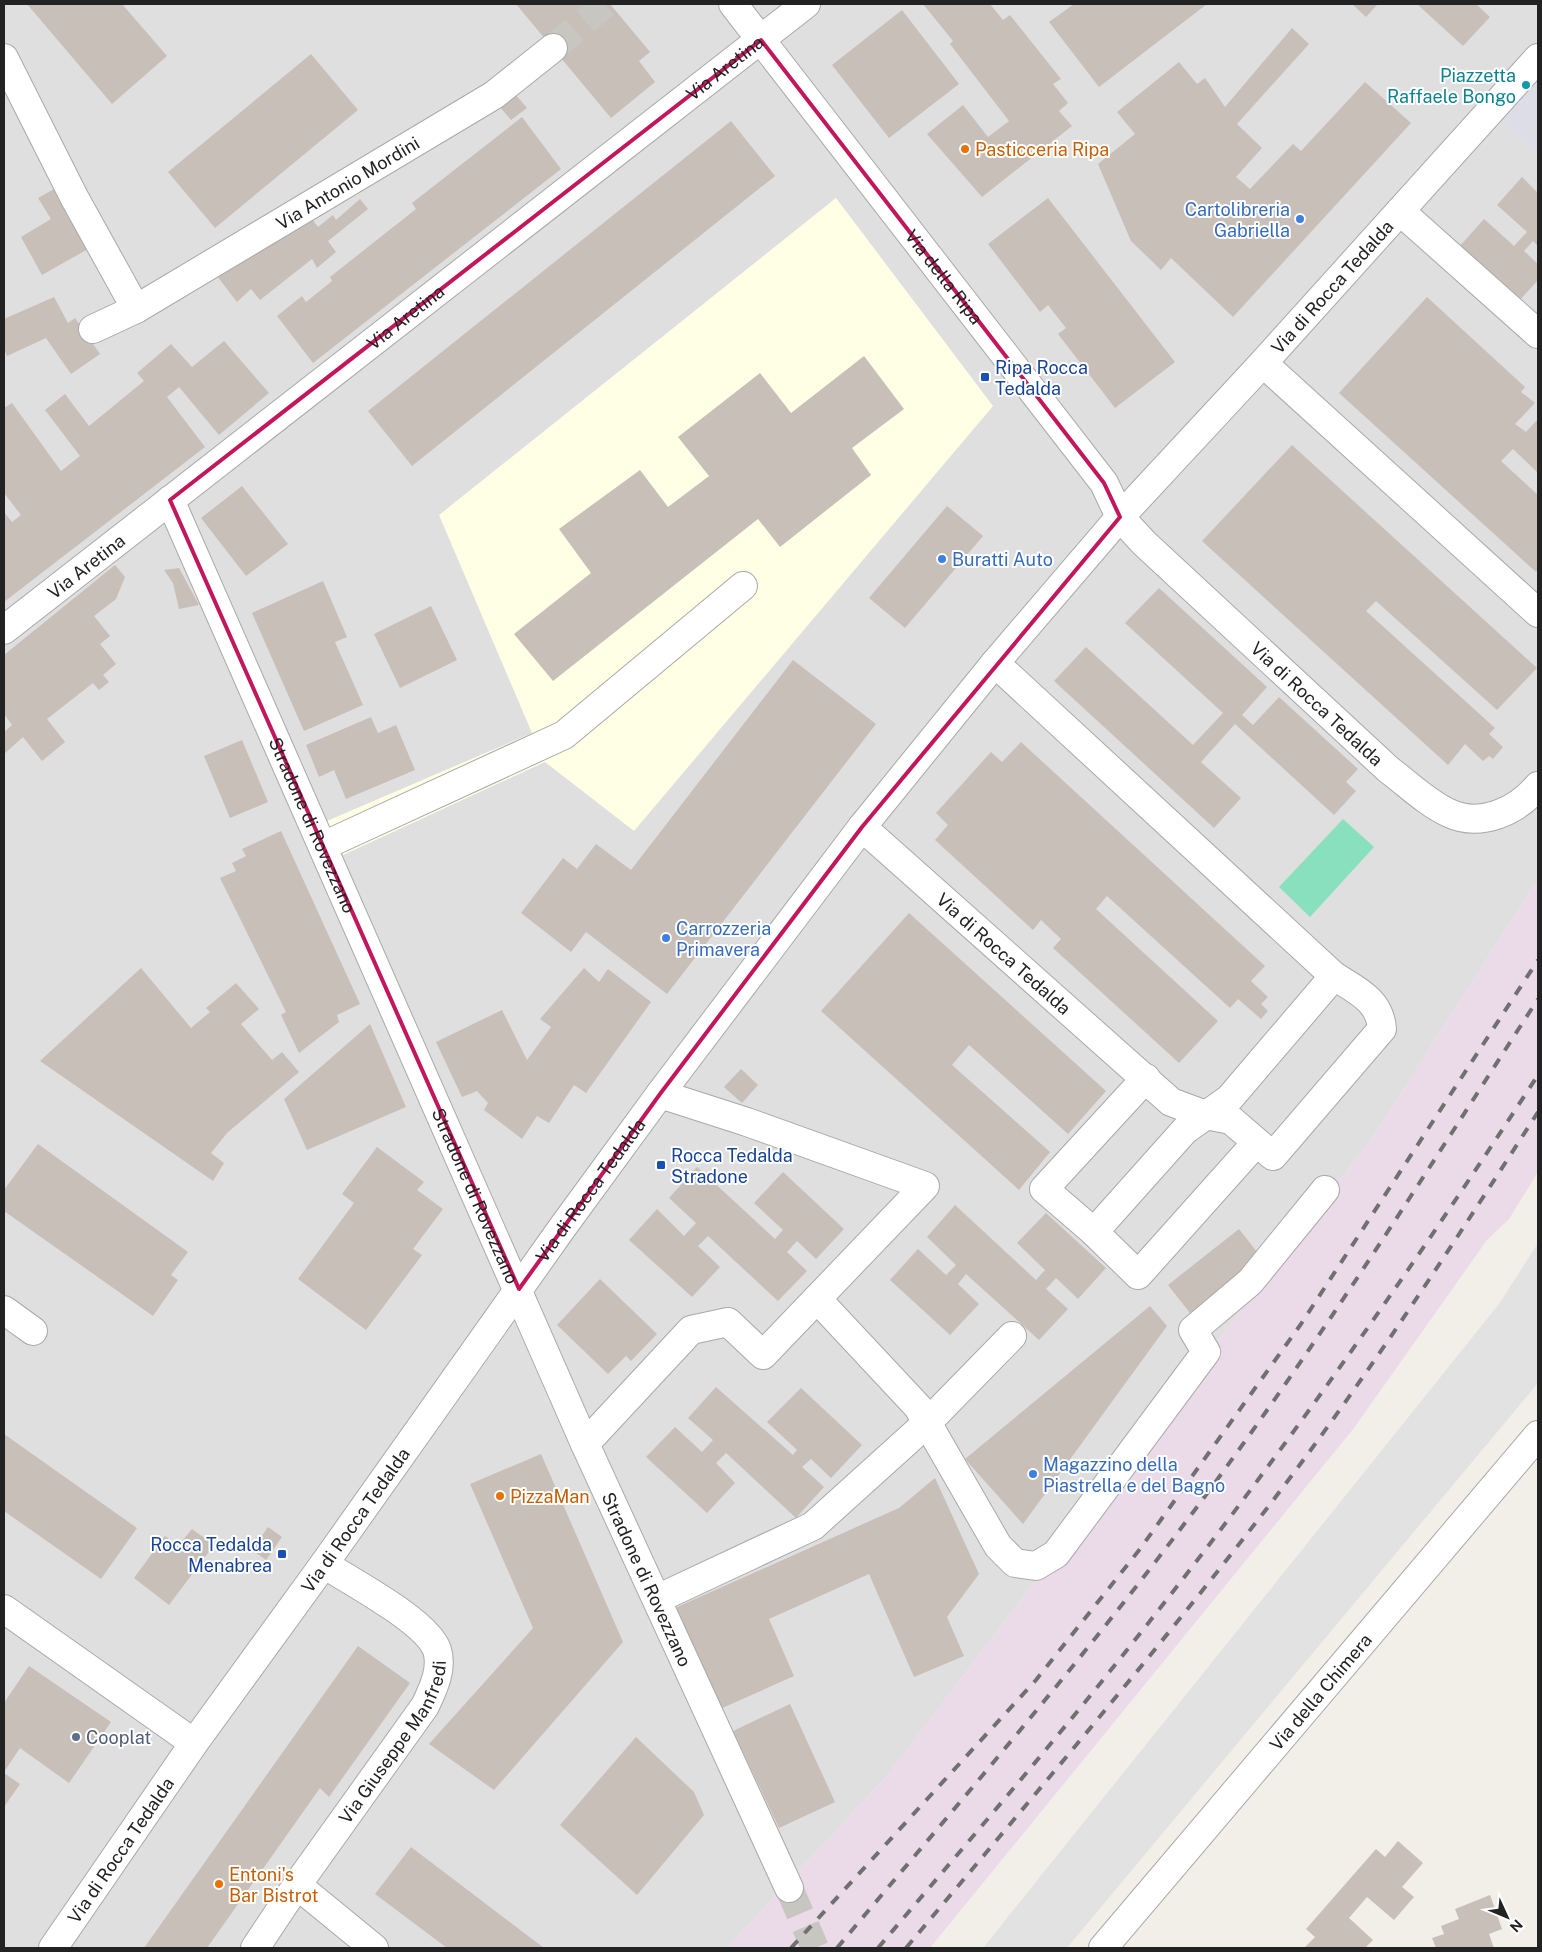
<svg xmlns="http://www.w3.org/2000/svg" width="1542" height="1952" font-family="'Public Sans',sans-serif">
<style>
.residential{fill:#e0dfdf}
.industrial{fill:#ebdbe8}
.education{fill:#ffffe5}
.pitch{fill:#88e0be}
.parking{fill:#e2e2e2}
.plaza{fill:#dddde8}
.building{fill:#c7bfb8}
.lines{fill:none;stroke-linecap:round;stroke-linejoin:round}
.minor-tunnel{stroke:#c8c6c1;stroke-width:28;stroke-dasharray:28 14;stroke-linecap:butt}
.minor-casing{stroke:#a9a9a9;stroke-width:30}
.minor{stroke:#fff;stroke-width:28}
.rail{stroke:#707070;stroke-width:4;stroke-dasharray:10 10;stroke-linecap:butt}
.marked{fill:none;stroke:#c2185b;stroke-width:4;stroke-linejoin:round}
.culture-dot{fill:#0f9aa8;stroke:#fff;stroke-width:2}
.food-dot{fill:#e8710a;stroke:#fff;stroke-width:2}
.shop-dot{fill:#3f7fe0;stroke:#fff;stroke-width:2}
.transit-dot{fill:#1a4fb4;stroke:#fff;stroke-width:2}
.service-dot{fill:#5c6f8a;stroke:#fff;stroke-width:2}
.labels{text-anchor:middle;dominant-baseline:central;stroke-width:4;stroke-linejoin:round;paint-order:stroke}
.street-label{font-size:18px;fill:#222;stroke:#fff}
.culture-label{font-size:18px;fill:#0d838f;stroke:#fff;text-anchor:end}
.food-label{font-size:18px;fill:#c56008;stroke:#fff;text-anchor:start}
.shop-label{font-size:18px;fill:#366cbe;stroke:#fff;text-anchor:start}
.transit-label{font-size:18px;fill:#164399;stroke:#fff;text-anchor:start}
.service-label{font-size:18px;fill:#4e5e75;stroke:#fff;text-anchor:start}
</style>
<rect width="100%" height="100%" fill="#f2efe9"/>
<polygon class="residential" points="4,4 1538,4 1538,879 1375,1134 888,1775 727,1948 4,1948"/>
<polygon class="industrial" points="1538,879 1538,1172 1509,1219 1487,1240 1354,1428 930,1948 727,1948 888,1775 1375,1134"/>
<polygon class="education" points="836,198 993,406 634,831 545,762 343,855 327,821 532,733 439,515"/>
<polygon class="pitch" points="1343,819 1374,847 1310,917 1279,887"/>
<polygon class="parking" points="1538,1243 1538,1383 1067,1948 983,1948 1499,1304"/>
<polygon class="plaza" points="1538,58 1538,155 1491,112"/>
<g class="building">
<polygon points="27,4 122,4 167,56 112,104"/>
<polygon points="516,4 610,4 650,52 639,61 655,82 611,118"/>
<polygon points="923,4 990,4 1003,20 1010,15 1061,79 1053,84 1068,103 1059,111 1072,126 982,197 927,134 963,105 988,137 1009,121 950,44 953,41"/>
<polygon points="1074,4 1207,4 1099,87 1049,22"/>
<polygon points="1352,4 1378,4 1366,17"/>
<polygon points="1417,4 1476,4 1490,17 1463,46"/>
<polygon points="902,10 959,84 889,138 832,65"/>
<polygon points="1292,28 1309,44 1237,124 1262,148 1236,177 1250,189 1293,144 1301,151 1365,82 1411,123 1233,317 1171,258 1161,270 1131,241 1098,164 1135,134 1117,112 1179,62 1197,84 1205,78 1225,107"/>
<polygon points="311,54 358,110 215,228 168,172"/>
<polygon points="515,94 527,108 511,120 498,105"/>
<polygon points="522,117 561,169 313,363 277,316 302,296 306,302 332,281 330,277 416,209 412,203"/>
<polygon points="731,121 775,176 412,466 368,411"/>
<polygon points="1522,177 1538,193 1538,246 1533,241 1524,251 1538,264 1538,280 1519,301 1459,247 1484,219 1514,246 1527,232 1497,205"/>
<polygon points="54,189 88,249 42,275 21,237 51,219 38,198"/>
<polygon points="1048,198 1175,362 1115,408 1058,334 1066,328 1048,305 1040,312 988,244"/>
<polygon points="360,199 368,209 328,241 336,252 317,268 312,259 260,300 251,289 237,302 217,276 312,219 318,227 333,215 336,220"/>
<polygon points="54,297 68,323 75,318 100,354 71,374 46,338 7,356 4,349 4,319"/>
<polygon points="1427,297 1525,387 1521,392 1535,403 1515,424 1526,432 1538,419 1538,473 1513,449 1501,461 1538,495 1538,569 1536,572 1339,393"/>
<polygon points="224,341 269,393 219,435 179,387 167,397 205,447 4,602 4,512 12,522 21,515 4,493 4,408 12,403 61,471 80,456 45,410 65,394 89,426 144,381 137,373 171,344 192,367"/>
<polygon points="864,356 904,409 852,448 871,475 780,547 758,519 553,681 514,634 591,573 559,529 640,470 668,507 709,476 678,437 760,373 791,413"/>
<polygon points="1292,445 1537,668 1497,710 1376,601 1366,611 1495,728 1489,734 1503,747 1493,759 1489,756 1483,761 1465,744 1448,765 1202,541"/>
<polygon points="242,486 288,544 246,576 201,518"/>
<polygon points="947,506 983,536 905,628 869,598"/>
<polygon points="115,565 125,577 116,599 94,616 110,636 100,644 116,664 103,675 109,682 99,690 93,683 47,719 65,742 42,761 23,737 4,754 4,732 12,725 4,714 4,655"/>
<polygon points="179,568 199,605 179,609 173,583 164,570"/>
<polygon points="323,581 347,637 335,642 363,705 304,731 252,613"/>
<polygon points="1159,588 1267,687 1242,715 1253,725 1279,697 1358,769 1346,782 1356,791 1334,815 1235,724 1201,762 1241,798 1214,828 1054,681 1086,647 1193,745 1223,713 1125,623"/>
<polygon points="431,606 457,660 400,688 374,634"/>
<polygon points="793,660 876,724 667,994 586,932 571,952 521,913 563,858 577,869 596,844 631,870"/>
<polygon points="371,717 378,733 396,725 415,770 346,799 334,770 319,777 306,745"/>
<polygon points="242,740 268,802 230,818 204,756"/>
<polygon points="1021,742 1265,966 1251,981 1268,997 1261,1004 1268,1011 1261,1019 1238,999 1230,1008 1107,896 1096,909 1218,1021 1179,1063 1053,948 1061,939 1041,920 1033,930 935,840 948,825 936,813 991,752 1002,762"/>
<polygon points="281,831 360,1004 337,1015 339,1022 299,1053 281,1015 286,1012 220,878 236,871 232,863 246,856 242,849"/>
<polygon points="909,913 1106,1091 1068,1134 969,1045 952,1065 1050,1152 1019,1190 821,1011"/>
<polygon points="141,968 191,1028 210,1012 206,1008 236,983 259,1009 241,1024 272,1060 282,1052 299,1072 227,1133 211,1153 224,1163 213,1181 40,1061"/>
<polygon points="584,968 599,982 608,969 651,1002 586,1093 574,1085 549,1123 537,1116 522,1139 484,1110 488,1103 477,1091 462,1097 436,1042 502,1010 527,1060 551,1027 540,1019"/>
<polygon points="370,1024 406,1107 307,1150 284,1099"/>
<polygon points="741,1069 758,1085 742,1103 724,1087"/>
<polygon points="38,1144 188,1252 171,1275 178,1280 153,1316 4,1211 4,1190"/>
<polygon points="377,1147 424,1182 417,1190 443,1209 413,1249 422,1255 366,1330 298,1279 354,1203 342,1194"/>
<polygon points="697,1167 775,1239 783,1230 754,1203 783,1172 844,1229 816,1259 797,1241 787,1252 807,1271 778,1301 708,1236 698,1246 720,1267 692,1297 629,1240 657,1209 684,1236 696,1223 669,1198"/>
<polygon points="955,1205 1036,1280 1045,1270 1017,1243 1046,1213 1106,1268 1078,1299 1056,1278 1046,1289 1068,1309 1039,1340 966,1274 958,1284 979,1304 950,1335 890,1280 918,1249 946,1275 956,1265 927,1237"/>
<polygon points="1239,1229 1261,1257 1190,1313 1168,1285"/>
<polygon points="600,1279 657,1334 631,1361 626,1356 608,1374 557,1325"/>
<polygon points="1150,1306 1167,1326 1023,1524 965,1459"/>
<polygon points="716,1387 793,1455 797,1450 767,1422 801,1388 862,1445 831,1478 811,1459 802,1467 824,1487 796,1518 726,1453 716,1463 735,1483 707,1513 646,1457 675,1427 702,1452 713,1440 688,1418"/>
<polygon points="4,1434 137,1528 101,1579 4,1511"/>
<polygon points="541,1454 623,1642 494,1790 429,1744 533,1628 470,1484"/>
<polygon points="935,1478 979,1574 947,1617 964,1656 914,1677 869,1574 769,1619 794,1676 720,1709 675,1608 899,1508"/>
<polygon points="268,1527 282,1537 266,1560 252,1550"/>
<polygon points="192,1529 214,1545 169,1605 134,1578 165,1536 178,1546"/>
<polygon points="358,1646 410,1683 329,1797 320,1788 207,1948 144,1948"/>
<polygon points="29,1666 111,1722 69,1783 20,1748 4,1772 4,1703"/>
<polygon points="790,1704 835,1802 779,1828 733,1731"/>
<polygon points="636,1737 694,1792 704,1815 637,1895 560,1825"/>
<polygon points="4,1773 20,1784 4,1807"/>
<polygon points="1398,1841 1423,1863 1402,1887 1414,1897 1394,1920 1367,1897 1349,1918 1373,1940 1365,1948 1305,1947 1315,1937 1306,1929 1376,1849 1385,1857"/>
<polygon points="411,1847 544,1948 447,1948 375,1894"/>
<polygon points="1490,1895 1502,1929 1489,1934 1494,1948 1436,1948 1432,1938 1444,1934 1441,1926 1459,1919 1455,1909"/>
</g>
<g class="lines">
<g class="minor-tunnel">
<polyline points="553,48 605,4"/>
<polyline points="789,1888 815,1948"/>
</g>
<g class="minor-casing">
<g id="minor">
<path id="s1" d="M733 4 1104 483 1120 517 1144 543 1389 770C1408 784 1427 803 1449 813 1481 828 1517 811 1538 786"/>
<path id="s2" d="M4 58 74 197 136 309 494 95 553 48"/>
<polyline points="1400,211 1538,334"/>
<polyline points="93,329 136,309"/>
<polyline points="1263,363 1538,613"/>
<path id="s3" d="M170 500 585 1444 789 1888"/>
<path id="s4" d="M4 630 806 4"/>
<path id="s5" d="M862 827 1171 1102 1206 1115 1231 1120 1273 1156 1382 1029C1380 1000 1356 990 1334 976L995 663"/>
<polyline points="323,846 564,735 743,586"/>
<polyline points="1256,1143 1138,1275 1094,1232 1185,1130 1229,1099 1334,976"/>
<polyline points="1094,1232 1044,1189 1146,1078"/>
<polyline points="817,1299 918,1407 998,1546 1015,1563 1036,1566 1056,1554 1206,1352 1193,1330 1250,1282 1325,1190"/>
<polyline points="4,1310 33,1331"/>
<polyline points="585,1444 691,1330 728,1322 763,1355 925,1186 747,1122 660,1094"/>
<polyline points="657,1599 813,1526 927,1423 1012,1336"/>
<polyline points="4,1609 194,1743"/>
<polyline points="297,1885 374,1948"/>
<path id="s6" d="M53 1948 194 1743 324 1564 562 1228 660 1094 862 827 995 663 1120 517 1263 363 1538 58"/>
<path id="s7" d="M255 1948 297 1885 425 1706C433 1689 443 1669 437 1650 427 1621 351 1582 324 1564"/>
<path id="s8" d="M1103 1948 1538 1435"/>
</g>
</g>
<use href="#minor" class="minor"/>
<g class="rail">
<polyline points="791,1948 1036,1680 1140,1549 1301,1324 1538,960"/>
<path d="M837 1948C968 1792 1102 1638 1222 1473 1334 1320 1435 1158 1538 999"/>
<path d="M878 1948C967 1843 1057 1739 1142 1631 1284 1452 1414 1266 1538 1075"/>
<path d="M906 1948C1026 1805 1147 1663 1261 1516 1361 1387 1450 1249 1538 1112"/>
</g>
</g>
<path class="marked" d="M761 40 1104 483 1120 517 862 827 660 1094 519 1289 170 500Z"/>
<circle class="culture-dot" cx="1526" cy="85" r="5"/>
<g class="food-dot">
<circle cx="965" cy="149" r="5"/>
<circle cx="500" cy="1496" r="5"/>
<circle cx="219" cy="1884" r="5"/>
</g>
<g class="shop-dot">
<circle cx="1300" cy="219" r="5"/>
<circle cx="942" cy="559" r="5"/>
<circle cx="666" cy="938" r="5"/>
<circle cx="1033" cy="1474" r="5"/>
</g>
<g class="transit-dot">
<rect x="980" y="372" width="10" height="10" rx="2.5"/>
<rect x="656" y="1160" width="10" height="10" rx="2.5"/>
<rect x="277" y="1549" width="10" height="10" rx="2.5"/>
</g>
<circle class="service-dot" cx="76" cy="1737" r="5"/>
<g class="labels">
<g class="street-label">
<text stroke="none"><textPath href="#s4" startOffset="914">Via Aretina</textPath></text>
<text stroke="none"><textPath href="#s2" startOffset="530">Via Antonio Mordini</textPath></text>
<text stroke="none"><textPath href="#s1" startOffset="345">Via della Ripa</textPath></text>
<text stroke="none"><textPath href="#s6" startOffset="2099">Via di Rocca Tedalda</textPath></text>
<text stroke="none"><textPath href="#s4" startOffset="509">Via Aretina</textPath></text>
<text stroke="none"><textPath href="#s4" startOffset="104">Via Aretina</textPath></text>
<text stroke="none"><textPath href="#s1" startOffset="915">Via di Rocca Tedalda</textPath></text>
<text stroke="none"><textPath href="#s3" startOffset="355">Stradone di Rovezzano</textPath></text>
<text stroke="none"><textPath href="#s5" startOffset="190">Via di Rocca Tedalda</textPath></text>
<text stroke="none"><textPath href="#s6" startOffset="929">Via di Rocca Tedalda</textPath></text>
<text stroke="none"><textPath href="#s3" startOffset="760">Stradone di Rovezzano</textPath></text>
<text stroke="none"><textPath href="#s6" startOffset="524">Via di Rocca Tedalda</textPath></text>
<text stroke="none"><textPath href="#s3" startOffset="1180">Stradone di Rovezzano</textPath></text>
<text stroke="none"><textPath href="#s8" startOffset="336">Via della Chimera</textPath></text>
<text stroke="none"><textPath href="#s7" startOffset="249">Via Giuseppe Manfredi</textPath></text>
<text stroke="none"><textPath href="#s6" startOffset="119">Via di Rocca Tedalda</textPath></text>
</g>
<g class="culture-label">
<text x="1516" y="75">Piazzetta<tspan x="1516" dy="21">Raffaele Bongo</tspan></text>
</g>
<g class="food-label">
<text x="975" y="149">Pasticceria Ripa</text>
<text x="510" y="1496">PizzaMan</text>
<text x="229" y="1874">Entoni's<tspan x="229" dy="21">Bar Bistrot</tspan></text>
</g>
<g class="shop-label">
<text x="1290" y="209" text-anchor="end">Cartolibreria<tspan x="1290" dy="21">Gabriella</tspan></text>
<text x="952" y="559">Buratti Auto</text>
<text x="676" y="928">Carrozzeria<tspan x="676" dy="21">Primavera</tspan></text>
<text x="1043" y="1464">Magazzino della<tspan x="1043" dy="21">Piastrella e del Bagno</tspan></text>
</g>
<g class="transit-label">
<text x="995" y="367">Ripa Rocca<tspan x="995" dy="21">Tedalda</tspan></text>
<text x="671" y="1155">Rocca Tedalda<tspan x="671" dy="21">Stradone</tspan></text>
<text x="272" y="1544" text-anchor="end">Rocca Tedalda<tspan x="272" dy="21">Menabrea</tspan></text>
</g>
<g class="service-label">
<text x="86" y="1737">Cooplat</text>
</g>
</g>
<rect width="1542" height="1952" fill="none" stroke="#222222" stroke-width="10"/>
<g transform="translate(1507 1917) rotate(134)" stroke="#ffffff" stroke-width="4" paint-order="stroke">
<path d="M0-4L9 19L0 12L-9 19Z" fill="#222222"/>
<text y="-8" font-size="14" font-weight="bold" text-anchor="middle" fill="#222222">N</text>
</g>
</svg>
